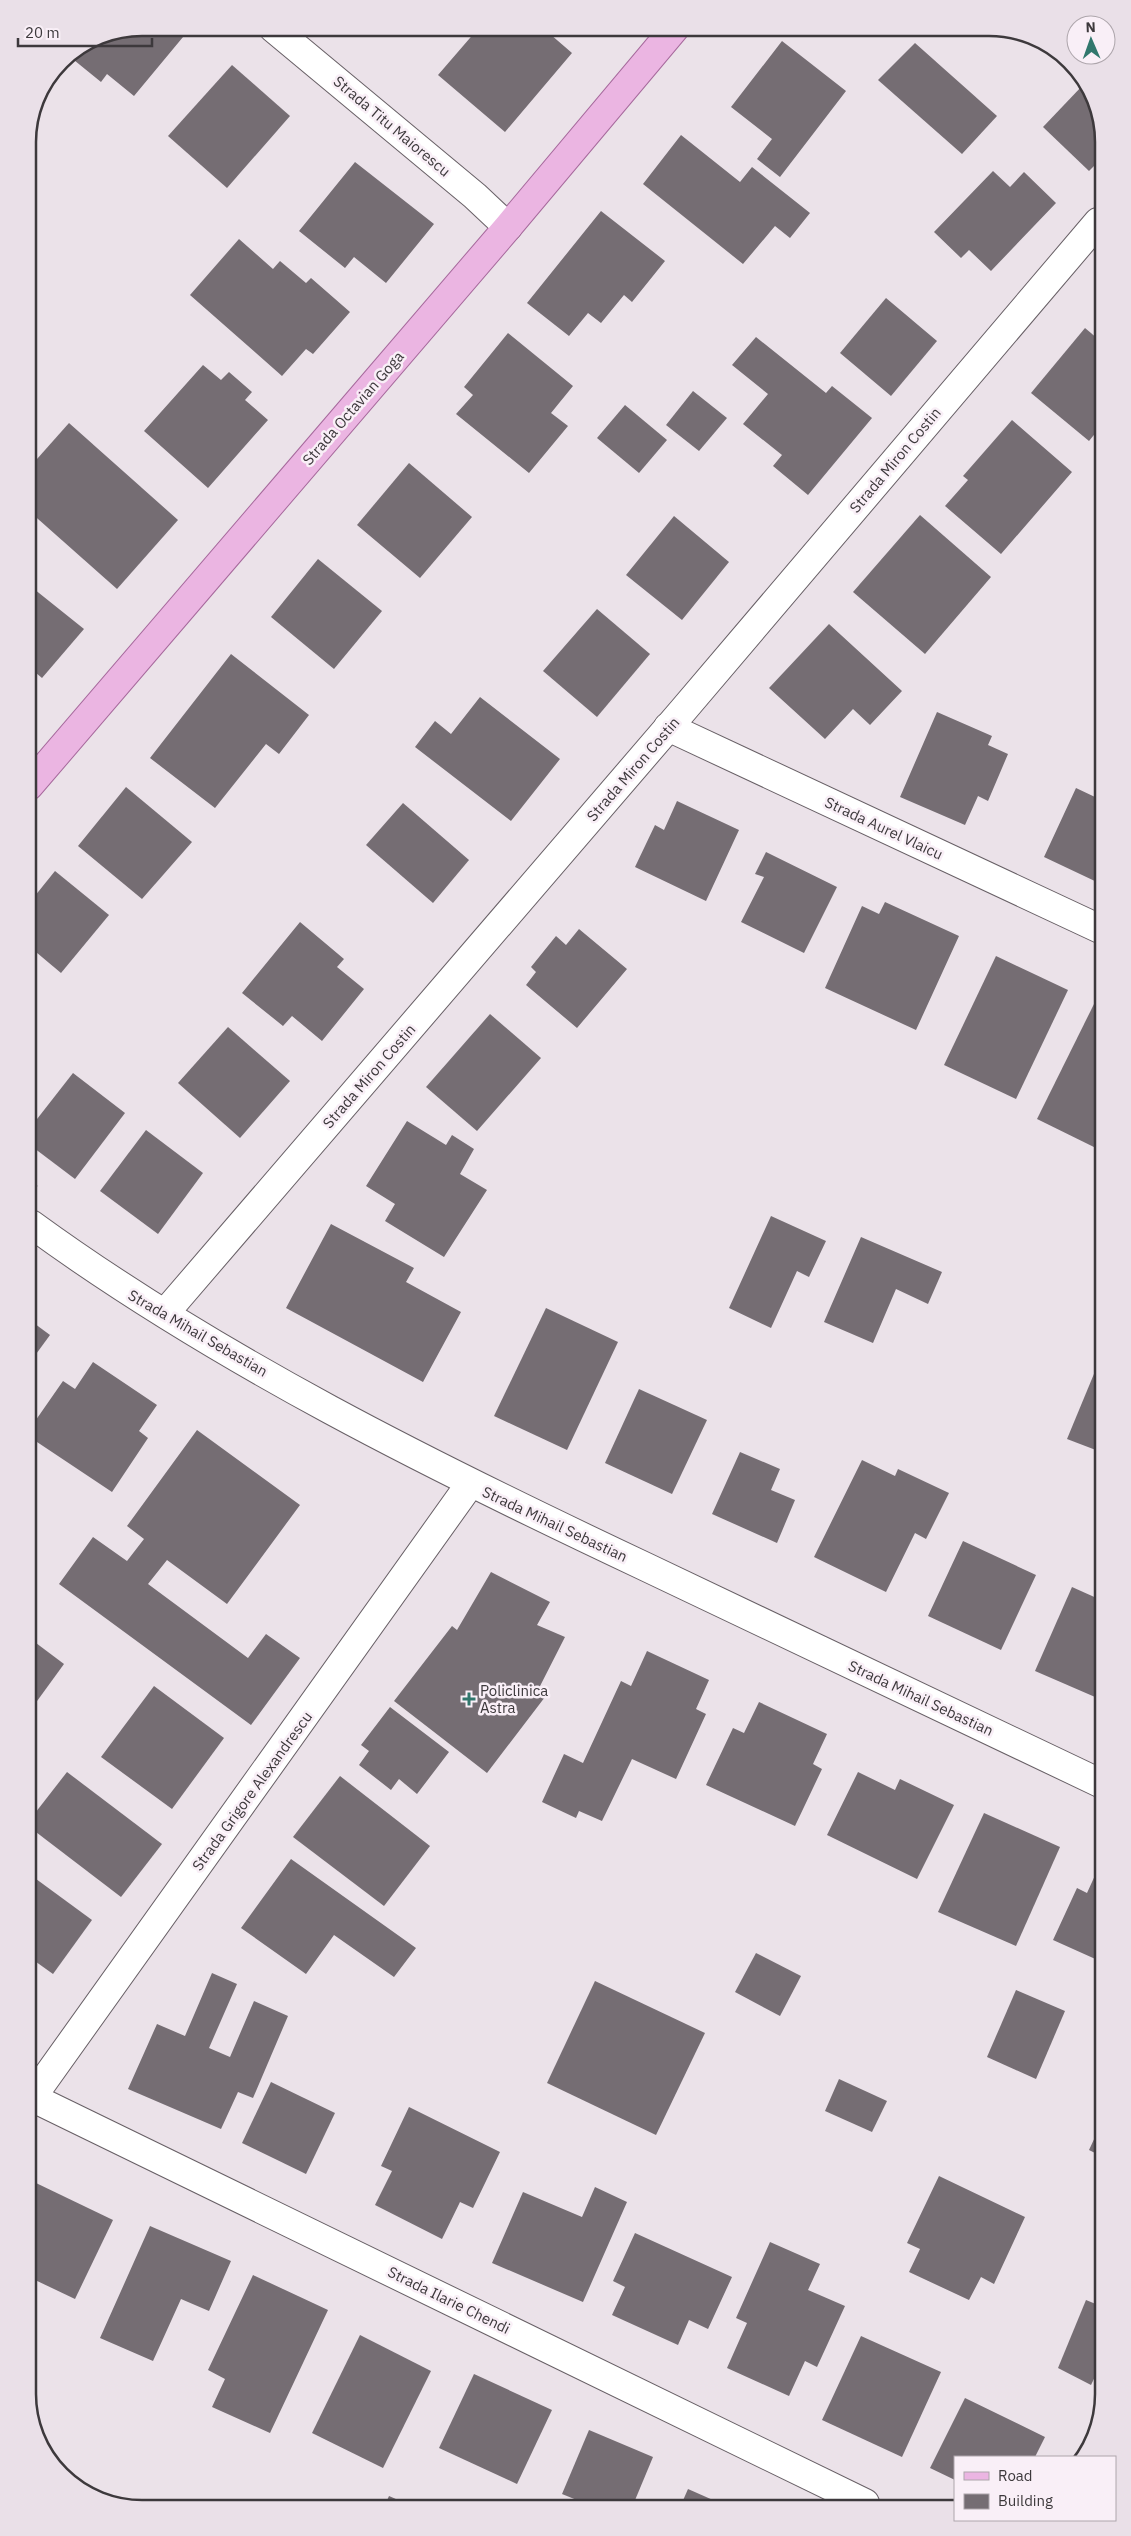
<svg xmlns="http://www.w3.org/2000/svg" width="1131" height="2536" font-family="'IBM Plex Sans',sans-serif">
<style>
.building{fill:#756d73}
.lines{fill:none;stroke-linecap:round;stroke-linejoin:round}
.minor-casing{stroke:#686066;stroke-width:30}
.major-casing{stroke:#a6699c;stroke-width:30}
.path{stroke:#a7a0a6;stroke-width:3;stroke-dasharray:5 2.5;stroke-linecap:butt}
.minor{stroke:#fff;stroke-width:28}
.major{stroke:#ebb5e2;stroke-width:28}
.poi-dot{fill:#31776d;stroke:#f9eff7;stroke-width:2}
.labels{text-anchor:middle;dominant-baseline:central;stroke-width:5;stroke-linejoin:round;paint-order:stroke}
.street-label{font-size:15px;fill:#3d393c;stroke:#f9eff7}
.poi-label{font-size:15px;fill:#3d393c;stroke:#f9eff7;text-anchor:start}
.rim{fill:none;stroke:#3d393c;stroke-width:2.5}
</style>
<rect width="100%" height="100%" fill="#ebe2e9"/>
<g class="building">
<polygon points="142,28 183,28 188,31 134,96 107,74 101,82 69,56 99,36"/>
<polygon points="472,28 543,28 572,53 505,132 438,75 476,31"/>
<polygon points="782,41 846,91 780,177 757,159 772,139 731,107"/>
<polygon points="915,43 997,116 962,154 878,80"/>
<polygon points="1060,53 1079,79 1078,80 1055,58"/>
<polygon points="232,65 290,116 227,188 168,136"/>
<polygon points="1083,85 1097,105 1097,163 1089,171 1043,127"/>
<polygon points="681,135 740,182 752,167 810,213 790,238 775,226 743,264 643,184"/>
<polygon points="355,162 434,224 386,283 354,257 345,268 299,231"/>
<polygon points="993,171 1010,187 1024,172 1056,203 991,271 969,250 961,258 934,232"/>
<polygon points="601,211 665,261 632,302 624,295 601,323 588,313 569,336 527,303"/>
<polygon points="239,239 273,269 280,261 306,283 311,278 350,312 313,354 306,349 282,376 190,295"/>
<polygon points="886,298 937,341 891,396 840,353"/>
<polygon points="1085,328 1098,339 1098,430 1089,441 1031,393"/>
<polygon points="508,333 573,386 551,413 568,426 529,473 456,414 473,395 464,387"/>
<polygon points="756,337 826,393 832,386 872,418 808,495 773,466 782,455 743,424 768,394 732,365"/>
<polygon points="203,365 221,380 229,372 252,392 245,400 268,420 208,488 144,431"/>
<polygon points="693,391 727,418 699,451 666,425"/>
<polygon points="625,405 667,440 639,473 597,438"/>
<polygon points="1012,420 1072,472 1001,554 945,506 968,480 963,476"/>
<polygon points="69,423 178,520 117,589 29,511 29,468"/>
<polygon points="409,463 472,517 420,578 357,525"/>
<polygon points="920,515 991,577 925,654 853,592"/>
<polygon points="674,516 729,562 682,620 626,575"/>
<polygon points="318,559 382,611 334,669 271,617"/>
<polygon points="29,585 84,629 42,678 29,667"/>
<polygon points="597,609 650,654 597,717 543,671"/>
<polygon points="829,624 902,691 870,725 853,709 825,739 769,688"/>
<polygon points="231,654 309,715 279,754 266,744 215,808 150,758"/>
<polygon points="480,697 560,759 511,821 415,747 435,721 451,734"/>
<polygon points="937,712 992,736 988,745 1008,754 988,801 978,796 965,825 900,797"/>
<polygon points="126,787 192,842 142,899 78,846"/>
<polygon points="1099,787 1099,883 1044,857 1076,788 1095,797"/>
<polygon points="677,801 739,830 706,901 635,867 655,825 664,830"/>
<polygon points="403,803 469,860 433,903 366,845"/>
<polygon points="766,852 837,887 804,953 741,922 764,877 755,874"/>
<polygon points="55,871 109,915 61,973 30,947 30,902"/>
<polygon points="885,902 959,936 916,1030 825,988 862,906 879,914"/>
<polygon points="300,922 344,959 337,967 364,989 322,1041 292,1016 283,1026 242,993"/>
<polygon points="579,929 627,969 577,1028 526,985 536,972 531,967 556,936 566,945"/>
<polygon points="996,956 1068,990 1016,1099 944,1065"/>
<polygon points="30,992 37,998 30,1007"/>
<polygon points="1095,1002 1100,1004 1100,1150 1037,1119"/>
<polygon points="490,1014 541,1058 477,1131 426,1087"/>
<polygon points="228,1027 290,1081 240,1138 178,1083"/>
<polygon points="73,1073 125,1113 75,1179 30,1145 30,1128"/>
<polygon points="407,1121 446,1145 452,1135 474,1149 460,1174 487,1190 444,1257 385,1221 395,1204 366,1186"/>
<polygon points="146,1130 203,1173 158,1234 100,1191"/>
<polygon points="771,1216 826,1241 809,1277 797,1271 771,1328 729,1308"/>
<polygon points="331,1224 414,1268 406,1282 461,1312 423,1382 286,1308"/>
<polygon points="861,1237 942,1272 928,1304 896,1289 873,1343 824,1322"/>
<polygon points="546,1308 618,1342 567,1450 494,1416"/>
<polygon points="31,1321 50,1335 31,1361"/>
<polygon points="93,1362 157,1405 139,1431 148,1438 112,1492 31,1438 31,1427 63,1381 75,1389"/>
<polygon points="1096,1369 1101,1371 1101,1452 1067,1439"/>
<polygon points="639,1389 707,1420 672,1494 605,1463"/>
<polygon points="197,1430 300,1505 227,1604 167,1560 148,1584 248,1658 266,1634 300,1658 251,1725 59,1584 93,1537 127,1561 144,1539 127,1526"/>
<polygon points="740,1452 780,1469 771,1490 795,1500 777,1543 712,1514"/>
<polygon points="862,1460 895,1476 898,1469 949,1493 926,1539 915,1533 886,1592 814,1557"/>
<polygon points="963,1541 1036,1575 1001,1650 928,1616"/>
<polygon points="491,1572 550,1602 537,1625 565,1637 537,1692 545,1697 487,1773 394,1701 452,1626 457,1630"/>
<polygon points="1072,1587 1101,1600 1102,1700 1035,1671"/>
<polygon points="32,1640 64,1664 32,1708"/>
<polygon points="647,1651 709,1680 696,1709 706,1714 676,1779 632,1759 602,1821 579,1811 576,1818 542,1802 564,1754 583,1763 621,1681 631,1686"/>
<polygon points="154,1686 224,1738 172,1809 101,1757"/>
<polygon points="759,1702 827,1734 813,1764 822,1769 795,1826 706,1785 733,1728 744,1733"/>
<polygon points="390,1707 449,1752 417,1794 399,1779 391,1790 359,1765 369,1751 361,1745"/>
<polygon points="67,1772 162,1844 121,1897 32,1829 32,1817"/>
<polygon points="858,1772 895,1790 900,1779 954,1805 917,1879 827,1835"/>
<polygon points="340,1776 430,1846 384,1906 293,1837"/>
<polygon points="984,1813 1060,1847 1016,1946 938,1912"/>
<polygon points="291,1859 416,1948 394,1977 334,1935 306,1974 241,1928"/>
<polygon points="1102,1860 1102,1962 1053,1940 1077,1888 1087,1893"/>
<polygon points="32,1876 92,1920 53,1974 32,1959"/>
<polygon points="756,1953 801,1976 780,2016 735,1992"/>
<polygon points="212,1973 237,1984 209,2048 230,2057 254,2001 288,2016 253,2098 238,2092 221,2129 128,2089 157,2024 185,2036"/>
<polygon points="595,1981 705,2033 656,2135 547,2083"/>
<polygon points="1016,1990 1065,2011 1036,2079 987,2057"/>
<polygon points="839,2079 887,2101 872,2132 825,2111"/>
<polygon points="271,2082 335,2113 306,2174 242,2143"/>
<polygon points="409,2107 500,2152 473,2208 460,2202 442,2239 375,2205 392,2171 381,2166"/>
<polygon points="1103,2120 1103,2157 1089,2150"/>
<polygon points="939,2176 1025,2217 994,2284 981,2277 969,2300 909,2272 920,2249 907,2243"/>
<polygon points="36,2183 113,2220 75,2299 33,2279 33,2188"/>
<polygon points="595,2187 627,2202 583,2302 492,2263 523,2192 582,2217"/>
<polygon points="150,2226 231,2261 209,2311 181,2299 153,2361 100,2338"/>
<polygon points="635,2233 732,2277 708,2329 689,2320 678,2345 612,2315 625,2287 613,2281"/>
<polygon points="770,2242 820,2264 808,2290 845,2306 817,2367 805,2361 789,2396 727,2368 747,2323 736,2318"/>
<polygon points="253,2275 328,2310 270,2433 212,2407 225,2379 208,2370"/>
<polygon points="1086,2300 1103,2307 1103,2360 1091,2385 1058,2368"/>
<polygon points="360,2335 431,2371 383,2468 312,2433"/>
<polygon points="861,2336 941,2372 902,2457 822,2420"/>
<polygon points="474,2374 552,2410 517,2484 439,2448"/>
<polygon points="965,2398 1045,2437 1035,2457 955,2457 955,2480 930,2468"/>
<polygon points="589,2430 653,2457 633,2505 589,2505 562,2494"/>
<polygon points="688,2489 722,2504 681,2505"/>
<polygon points="389,2496 412,2506 384,2507"/>
</g>
<g class="lines">
<g class="minor-casing">
<g id="minor">
<polyline points="273,28 475,196 508,227"/>
<polyline points="668,727 1100,929"/>
<path d="M31 1224C219 1361 436 1468 646 1567 798 1639 950 1711 1102 1784"/>
<polyline points="165,1313 685,708 1098,222"/>
<polyline points="33,2096 470,1484"/>
<polyline points="33,2098 865,2503"/>
</g>
</g>
<g class="major-casing">
<polyline id="major" points="29,786 508,227 675,28"/>
</g>
<polyline class="path" points="30,1182 37,1187"/>
<use href="#minor" class="minor"/>
<use href="#major" class="major"/>
</g>
<path class="poi-dot" d="M466.5 1691.5h5v5h5v5h-5v5h-5v-5h-5v-5h5z"/>
<g class="labels">
<g class="street-label">
<text transform="translate(392 126) rotate(40)">Strada Titu Maiorescu</text>
<text transform="translate(353 408) rotate(-49)">Strada Octavian Goga</text>
<text transform="translate(895 460) rotate(-50)">Strada Miron Costin</text>
<text transform="translate(633 769) rotate(-49)">Strada Miron Costin</text>
<text transform="translate(884 828) rotate(25)">Strada Aurel Vlaicu</text>
<text transform="translate(369 1076) rotate(-49)">Strada Miron Costin</text>
<text transform="translate(198 1333) rotate(30)">Strada Mihail Sebastian</text>
<text transform="translate(555 1524) rotate(25)">Strada Mihail Sebastian</text>
<text transform="translate(921 1698) rotate(25)">Strada Mihail Sebastian</text>
<text transform="translate(252 1791) rotate(-54)">Strada Grigore Alexandrescu</text>
<text transform="translate(449 2300) rotate(26)">Strada Ilarie Chendi</text>
</g>
<g class="poi-label">
<text x="480" y="1690">Policlinica<tspan x="480" dy="17">Astra</tspan></text>
</g>
</g>
<path d="M0 0H1131V2536H0ZM142 36H989A106 106 0 0 1 1095 142V2394A106 106 0 0 1 989 2500H142A106 106 0 0 1 36 2394V142A106 106 0 0 1 142 36Z" fill="#eae0e8" fill-rule="evenodd"/>
<path class="rim" d="M142 36H989A106 106 0 0 1 1095 142V2394A106 106 0 0 1 989 2500H142A106 106 0 0 1 36 2394V142A106 106 0 0 1 142 36Z"/>
<rect x="954" y="2456" width="162" height="65" fill="#f9eff7" stroke="#aea6ac"/>
<rect x="964" y="2472" width="25" height="8" fill="#ebb5e2" stroke="#aea6ac"/>
<text x="998" y="2481" font-size="15" fill="#3d393c">Road</text>
<rect x="964" y="2494" width="25" height="15" fill="#756d73" stroke="#aea6ac"/>
<text x="998" y="2506" font-size="15" fill="#3d393c">Building</text>
<g transform="translate(1091 40) rotate(358)"><circle r="24" fill="#f9eff7" stroke="#aea6ac"/>
<path d="M0-4L9 19L0 12L-9 19Z" fill="#31776d"/>
<text y="-8" font-size="14" font-weight="bold" text-anchor="middle" fill="#3d393c">N</text>
</g>
<path d="M18 38v8h134v-8" fill="none" stroke="#3d393c" stroke-width="2.5"/>
<text x="25" y="38" font-size="15" fill="#3d393c" stroke="#f9eff7" stroke-width="4" paint-order="stroke">20 m</text>
</svg>
